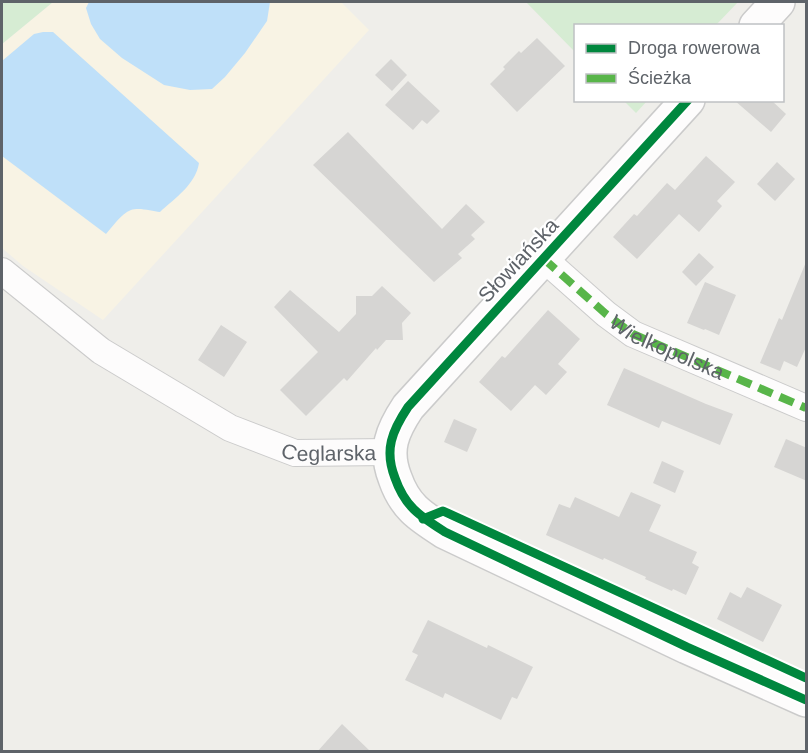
<svg xmlns="http://www.w3.org/2000/svg" width="808" height="753" font-family="Helvetica,sans-serif">
<style>
.commercial{fill:#f8f3e4}
.green{fill:#d6ecd3}
.water{fill:#bfe0f9}
.building{fill:#d6d5d3}
.lines{fill:none;stroke-linecap:round;stroke-linejoin:round}
.street-casing{stroke:#cbcbcb;stroke-width:28}
.secondary-casing{stroke:#cbcbcb;stroke-width:36}
.street{stroke:#fdfcfc;stroke-width:26}
.secondary{stroke:#fdfcfc;stroke-width:33}
.quiet{stroke:#58b549;stroke-width:8;stroke-dasharray:15 8;stroke-linecap:butt}
.cycleway-casing{stroke:#fff;stroke-width:13}
.cycleway{stroke:#00873e;stroke-width:9}
.labels{text-anchor:middle;dominant-baseline:central;stroke-width:4.5;stroke-linejoin:round;paint-order:stroke}
.street-label{font-size:21px;fill:#5e6369;stroke:#fff}
</style>
<rect width="100%" height="100%" fill="#efeeea"/>
<polygon class="commercial" points="53,2 341,2 369,30 103,320 23,266 2,248 2,44"/>
<g class="green">
<polygon points="2,2 53,2 2,44"/>
<polygon points="526,2 738,2 716,25 576,26 575,52"/>
<polygon points="624,101 647,101 636,113"/>
</g>
<g class="water">
<polygon points="89,2 270,2 267,21 245,53 225,77 212,89 190,90 164,85 122,58 100,39 91,24 86,8"/>
<path d="M43 32H53L199 163C196 184 175 198 160 212 152 211 139 207 131 210 121 214 113 226 106 234L2 156V61L34 34Z"/>
</g>
<g class="building">
<polygon points="537,38 565,66 517,112 490,84 505,69 503,67 519,51 521,53"/>
<polygon points="391,59 407,75 392,91 375,75"/>
<polygon points="408,81 440,111 427,124 422,120 413,130 385,105"/>
<polygon points="734,100 771,100 786,114 771,132"/>
<polygon points="348,132 442,229 466,204 485,222 471,235 475,239 458,254 462,258 434,282 313,165"/>
<polygon points="706,156 735,182 717,201 722,206 699,232 679,214 637,259 613,237 634,214 637,216 667,183 675,190"/>
<polygon points="777,162 795,179 775,201 757,184"/>
<polygon points="699,253 714,267 696,286 682,272"/>
<polygon points="806,262 807,345 797,367 784,361 780,371 760,363 779,318 782,320"/>
<polygon points="705,282 736,295 719,335 705,329 704,330 687,323"/>
<polygon points="382,286 411,313 402,323 403,340 386,340 377,350 376,348 347,381 344,378 306,416 280,390 318,352 274,307 290,290 339,332 356,314 356,296 372,296"/>
<polygon points="548,310 580,339 558,364 567,372 546,395 535,385 511,411 479,382 502,356 505,358"/>
<polygon points="221,325 247,342 224,377 198,360"/>
<polygon points="624,368 706,404 733,414 720,445 662,421 659,428 607,405"/>
<polygon points="454,419 477,429 467,452 444,442"/>
<polygon points="786,439 807,448 807,481 774,467"/>
<polygon points="662,461 684,471 675,493 653,483"/>
<polygon points="631,492 661,505 649,531 697,552 692,563 699,567 686,595 673,589 672,591 645,579 646,577 604,558 603,560 546,535 559,504 570,508 575,497 619,517"/>
<polygon points="747,587 782,605 763,642 717,619 730,592 741,598"/>
<polygon points="428,620 487,648 488,645 533,667 517,699 512,697 501,720 445,693 443,698 405,680 418,655 412,652"/>
<polygon points="342,724 371,752 317,752"/>
</g>
<g class="lines">
<g class="street-casing">
<g id="street">
<path id="s1" d="M544 259 606 314 633 334 806 408"/>
<path id="s2" d="M2 271 101 351 230 428 295 453 389 452"/>
</g>
</g>
<g class="secondary-casing">
<g id="secondary">
<polyline points="756,26 778,2"/>
<path d="M688 100 408 407C392 431 384 450 395 478 405 507 420 516 445 532L687 647 806 700"/>
</g>
</g>
<use href="#street" class="street"/>
<use href="#secondary" class="secondary"/>
<polyline class="quiet" points="544,259 606,314 633,334 806,408"/>
<g class="cycleway-casing">
<g id="cycleway">
<path d="M688 100 408 407C392 431 384 450 395 478 405 507 420 516 445 532L687 647 806 700"/>
<polyline points="423,519 443,511 806,678"/>
</g>
</g>
<use href="#cycleway" class="cycleway"/>
</g>
<g class="labels">
<g class="street-label">
<text transform="translate(518 260) rotate(-47)">Słowiańska</text>
<text stroke="none"><textPath href="#s1" startOffset="153">Wielkopolska</textPath></text>
<text stroke="none"><textPath href="#s2" startOffset="381">Ceglarska</textPath></text>
</g>
</g>
<rect width="808" height="753" fill="none" stroke="#5e6369" stroke-width="6"/>
<rect x="574" y="24" width="210" height="78" fill="#ffffff" stroke="#bfc1c3" stroke-width="1.5"/>
<rect x="586" y="44" width="30" height="9" fill="#00873e" stroke="#bfc1c3" stroke-width="1.5"/>
<text x="628" y="54" font-size="18" fill="#5e6369">Droga rowerowa</text>
<rect x="586" y="74" width="30" height="9" fill="#58b549" stroke="#bfc1c3" stroke-width="1.5"/>
<text x="628" y="84" font-size="18" fill="#5e6369">Ścieżka</text>
</svg>
